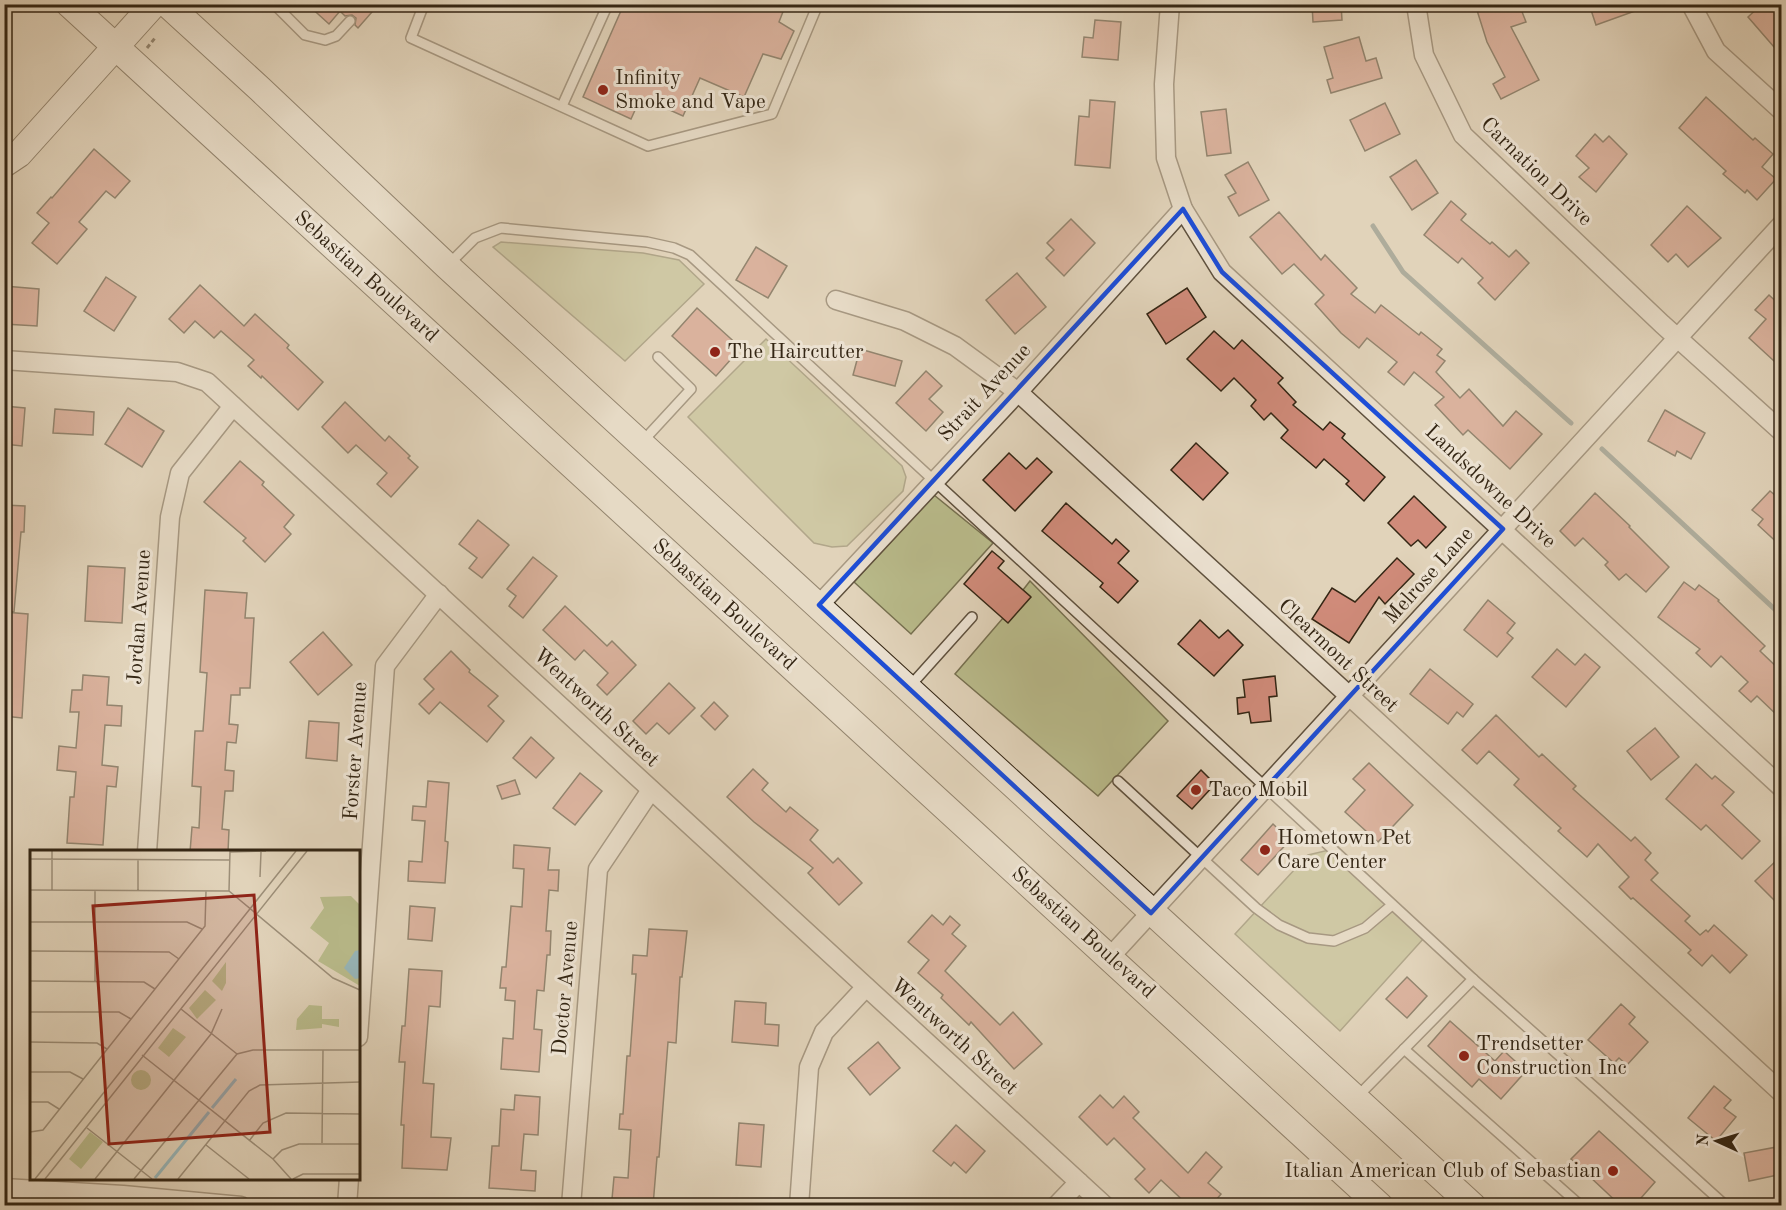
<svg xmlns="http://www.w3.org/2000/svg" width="1786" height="1210" font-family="'Old Standard TT',serif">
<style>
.green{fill:#b9bb8b;stroke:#767050;stroke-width:1.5}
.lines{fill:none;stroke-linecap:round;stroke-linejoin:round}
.stream{stroke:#6f7c77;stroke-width:5}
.building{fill:#d08b7a;stroke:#342614;stroke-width:1.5}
.lane-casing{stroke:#5f513e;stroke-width:12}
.street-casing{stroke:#5f513e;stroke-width:21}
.secondary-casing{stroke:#342614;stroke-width:28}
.path{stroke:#342614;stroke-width:3;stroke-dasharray:4.5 3;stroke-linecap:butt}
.lane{stroke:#ece2d2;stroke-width:9}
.street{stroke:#ece2d2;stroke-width:18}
.secondary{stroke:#ece2d2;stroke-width:26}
.marked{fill:none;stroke:#1d4ed8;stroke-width:4.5;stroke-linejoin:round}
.poi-dot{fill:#8f2418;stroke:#ece2d2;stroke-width:2}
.labels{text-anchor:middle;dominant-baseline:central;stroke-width:6;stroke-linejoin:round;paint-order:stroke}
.poi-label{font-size:21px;fill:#342614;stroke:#ece2d2;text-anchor:start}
.street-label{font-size:21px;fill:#342614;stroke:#ece2d2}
.inset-river{fill:none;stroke:#97b6b9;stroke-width:3}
.inset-road{fill:none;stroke:#9c8e78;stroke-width:1.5}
.view{fill:#8f2418;fill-opacity:0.15;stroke:#8f2418;stroke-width:3}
.inset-edge{fill:none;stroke:#342614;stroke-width:3}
</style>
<rect width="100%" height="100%" fill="#e1d3ba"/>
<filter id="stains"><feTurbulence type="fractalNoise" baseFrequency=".00333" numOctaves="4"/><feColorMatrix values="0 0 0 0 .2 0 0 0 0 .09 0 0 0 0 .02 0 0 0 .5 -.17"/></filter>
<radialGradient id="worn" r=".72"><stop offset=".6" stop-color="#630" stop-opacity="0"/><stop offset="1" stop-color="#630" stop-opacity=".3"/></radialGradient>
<g class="green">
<polygon points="501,242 643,253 679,260 704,284 625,361 493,247"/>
<polygon points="766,339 902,466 906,477 903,491 847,546 832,547 814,543 688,417"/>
<polygon points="934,495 993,543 911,634 854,582"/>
<polygon points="1030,581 1168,721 1098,796 955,674 1003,618 1030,596 1023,590"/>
<polygon points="1329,850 1424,938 1340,1031 1235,934 1308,855"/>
</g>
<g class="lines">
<g class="stream">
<polyline points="1373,226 1403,272 1571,423"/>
<polyline points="1602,449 1782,616"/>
</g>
</g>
<g class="building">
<polygon points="307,4 379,4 358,28 355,25 356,18 352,15 345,16 340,11 329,24"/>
<polygon points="624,4 786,4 779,22 794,31 781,59 763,54 744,97 700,78 683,116 641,97 631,119 583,97"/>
<polygon points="1312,4 1341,4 1342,20 1313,22"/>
<polygon points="1475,4 1519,4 1526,22 1511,27 1539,80 1501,99 1493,84 1505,77 1487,42"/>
<polygon points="1589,4 1649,4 1649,6 1596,25"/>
<polygon points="1762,4 1773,4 1782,15 1782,41 1774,47 1748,17"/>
<polygon points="1095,20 1121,22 1118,60 1082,57 1084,37 1093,38"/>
<polygon points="1359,37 1366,61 1376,58 1382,78 1331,93 1327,80 1333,78 1324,47"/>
<polygon points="1706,97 1753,140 1755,138 1773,154 1762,167 1776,179 1757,200 1747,190 1745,193 1723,174 1726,171 1679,128"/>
<polygon points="1090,100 1115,102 1110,168 1075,165 1079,116 1089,117"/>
<polygon points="1385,103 1400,134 1365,151 1350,120"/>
<polygon points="1226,109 1231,153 1207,156 1201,112"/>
<polygon points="1595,134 1603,142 1609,136 1627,154 1596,192 1579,177 1589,168 1576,156"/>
<polygon points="94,149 130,181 115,198 106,191 79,222 87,229 57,264 32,243 49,223 37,213 51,197 52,198"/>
<polygon points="1416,160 1438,193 1412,210 1390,177"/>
<polygon points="1248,162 1269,200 1239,216 1228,197 1236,193 1225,175"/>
<polygon points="1451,201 1466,214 1461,220 1490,244 1492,242 1509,257 1516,250 1529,263 1495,300 1478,283 1483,278 1462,258 1458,263 1424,235"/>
<polygon points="1687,206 1721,238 1688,267 1676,254 1668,262 1651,245"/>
<polygon points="1279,212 1321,260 1325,255 1357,288 1351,294 1375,313 1381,305 1419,335 1421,332 1442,349 1437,355 1445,361 1436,372 1460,398 1469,389 1503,426 1516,411 1542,434 1510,469 1468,430 1463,435 1435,405 1444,397 1414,372 1404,385 1388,372 1397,362 1367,338 1359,348 1341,333 1315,304 1324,295 1294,264 1282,274 1250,237"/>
<polygon points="1071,219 1095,243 1064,276 1046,258 1054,250 1047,243"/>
<polygon points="756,247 787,266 768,298 736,280"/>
<polygon points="1017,273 1046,307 1015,334 986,300"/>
<polygon points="106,277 136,297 114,331 84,311"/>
<polygon points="200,285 244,326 255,314 289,345 287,348 323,382 298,410 262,376 261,378 248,366 254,360 221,331 214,338 195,321 184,333 169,319"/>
<polygon points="4,286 39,289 37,326 4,324"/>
<polygon points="1187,288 1206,317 1166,344 1147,314"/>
<polygon points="1769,295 1782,307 1782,352 1774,361 1749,338 1766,319 1755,310"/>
<polygon points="697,308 741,348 716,376 672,336"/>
<polygon points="1214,331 1234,349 1242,340 1283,378 1278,383 1296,402 1293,405 1323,430 1330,422 1345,434 1342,438 1385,477 1364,501 1346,484 1349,481 1324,459 1316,468 1281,438 1288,430 1271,413 1264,420 1251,406 1256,400 1234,378 1221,391 1187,359"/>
<polygon points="860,349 902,361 895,386 853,375"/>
<polygon points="926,371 942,386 929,399 943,412 926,431 896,403"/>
<polygon points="345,402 385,441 389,436 410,456 408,458 418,467 391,497 377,484 387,473 356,445 348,453 322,427"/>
<polygon points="4,406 25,408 22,446 4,444"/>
<polygon points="128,408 164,431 142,467 105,444"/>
<polygon points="55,409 94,412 93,435 53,433"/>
<polygon points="1665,410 1705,433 1691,459 1677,451 1675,456 1648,441"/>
<polygon points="1196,443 1228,473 1203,500 1171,470"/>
<polygon points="1009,453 1026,469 1037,458 1052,472 1015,511 983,480"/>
<polygon points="240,461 264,482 262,485 294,515 284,527 291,534 265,562 243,541 246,538 204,502"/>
<polygon points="1770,491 1782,501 1782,547 1758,525 1763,519 1752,510"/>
<polygon points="1595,493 1630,526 1629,527 1669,567 1646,592 1626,574 1619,580 1605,565 1608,562 1583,538 1575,546 1560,531"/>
<polygon points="1414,496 1446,527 1426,548 1418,540 1411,546 1388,523"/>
<polygon points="1066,503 1112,544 1116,539 1129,551 1118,563 1138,581 1118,603 1100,587 1103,583 1042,531"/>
<polygon points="4,505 25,506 24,532 21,532 14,612 4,611"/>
<polygon points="478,520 509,545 482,578 469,568 477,558 459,544"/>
<polygon points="992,551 1004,561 998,568 1031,597 1008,623 964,584"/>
<polygon points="533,557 557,576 523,618 509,606 516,596 507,589"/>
<polygon points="1397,558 1414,574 1385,604 1379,597 1349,643 1312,619 1332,588 1355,602"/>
<polygon points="88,566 125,568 122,623 85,621"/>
<polygon points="1684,582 1695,590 1699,585 1719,600 1718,601 1765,646 1760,651 1782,672 1782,720 1757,696 1751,702 1739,691 1748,682 1721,656 1711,667 1696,653 1700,649 1658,617"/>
<polygon points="205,590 247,593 245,618 254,618 250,688 240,688 240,695 231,695 229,724 238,725 236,743 227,742 225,770 234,771 233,791 225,791 222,829 229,830 228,852 190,852 192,827 199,828 201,787 192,786 195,731 203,731 207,673 200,672"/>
<polygon points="1488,600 1515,623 1507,633 1513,638 1497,657 1464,630"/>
<polygon points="565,606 607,646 612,641 636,665 607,695 597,685 608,673 584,650 575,660 543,630"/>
<polygon points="4,612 28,614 22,718 4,716"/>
<polygon points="1200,620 1219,638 1228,630 1243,645 1214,676 1178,644"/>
<polygon points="323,632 352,665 318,695 290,662"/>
<polygon points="1557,649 1575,665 1585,654 1600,667 1566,707 1532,677"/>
<polygon points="451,651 470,670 469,672 498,696 488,706 504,721 487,742 440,702 429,714 419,704 434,689 424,679"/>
<polygon points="1430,669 1473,704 1463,717 1457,712 1448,724 1410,694"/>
<polygon points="83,675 109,677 107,705 122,706 121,726 105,725 102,765 118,767 116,787 107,786 103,845 67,843 70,797 74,797 76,772 57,770 59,746 76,748 79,712 70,712 72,690 82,690"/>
<polygon points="1275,676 1277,696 1269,697 1271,721 1251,723 1249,712 1238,714 1237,698 1245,697 1243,680"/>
<polygon points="669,683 695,708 669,734 657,723 646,734 633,721"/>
<polygon points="714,702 728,716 715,730 701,716"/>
<polygon points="1496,715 1539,757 1542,754 1576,786 1573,789 1631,841 1635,837 1651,853 1645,860 1658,873 1651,880 1690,916 1685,921 1700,935 1706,930 1708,932 1714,925 1747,955 1730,973 1712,955 1702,966 1688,953 1691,950 1633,898 1631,899 1619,887 1629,877 1598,844 1587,857 1558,831 1561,828 1514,785 1519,779 1489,751 1477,764 1462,750"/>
<polygon points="309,721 339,723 337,761 306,758"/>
<polygon points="1655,728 1679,757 1651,780 1627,751"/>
<polygon points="531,737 554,758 536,778 513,758"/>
<polygon points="1369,763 1413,805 1378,842 1345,812 1365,790 1353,779"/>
<polygon points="1696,764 1712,779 1715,776 1734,792 1722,805 1760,841 1742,859 1706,825 1701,830 1666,799"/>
<polygon points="753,769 768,783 762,790 786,812 790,807 818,830 810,840 833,863 838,858 862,883 839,905 808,873 813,868 754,822 727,797"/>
<polygon points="1201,770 1215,784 1192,809 1177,796"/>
<polygon points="580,773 602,791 575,825 553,808"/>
<polygon points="515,780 520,794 502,799 497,786"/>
<polygon points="428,781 449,783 445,841 448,842 445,883 408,881 409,861 422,862 425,821 412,820 413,806 426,807"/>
<polygon points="1273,824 1290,840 1258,875 1241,860"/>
<polygon points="514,845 550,848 548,870 559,870 558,891 549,890 546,931 551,931 550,955 547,955 544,991 537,990 534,1029 542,1030 539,1072 501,1069 503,1038 513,1039 515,1001 505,1000 506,988 500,988 502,967 506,967 511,906 522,907 524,869 513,868"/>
<polygon points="1782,855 1782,908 1755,881"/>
<polygon points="410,906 435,908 432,941 408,939"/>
<polygon points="932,915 943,925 950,916 960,925 952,934 966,946 945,971 1000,1025 1013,1012 1042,1044 1014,1069 971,1022 969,1025 941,998 943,995 918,973 929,960 908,942"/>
<polygon points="649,929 687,931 682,977 680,977 676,1043 668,1042 659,1157 657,1157 653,1206 623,1206 624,1200 612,1199 614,1177 628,1178 631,1130 619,1129 620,1114 623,1114 627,1056 630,1056 636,974 632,974 633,955 647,956"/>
<polygon points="409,969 442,971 440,1007 429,1006 423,1083 434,1084 431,1137 451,1138 447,1170 402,1168 404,1125 401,1125 405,1062 399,1062 402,1026 405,1026"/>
<polygon points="1407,977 1427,996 1407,1018 1386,999"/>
<polygon points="735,1001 766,1003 765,1024 779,1025 778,1046 732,1042"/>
<polygon points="1621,1004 1635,1017 1629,1024 1648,1042 1627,1065 1619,1058 1614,1063 1588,1040"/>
<polygon points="1450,1021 1495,1061 1504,1051 1526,1071 1501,1099 1479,1079 1472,1087 1428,1046"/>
<polygon points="878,1042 900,1068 870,1095 848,1068"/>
<polygon points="1714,1086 1731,1100 1724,1108 1736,1117 1716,1141 1688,1118"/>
<polygon points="515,1095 540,1097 538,1135 524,1134 521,1170 536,1171 535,1191 489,1188 492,1146 499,1146 501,1109 514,1110"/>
<polygon points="1100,1095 1113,1108 1124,1096 1139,1112 1133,1118 1188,1173 1206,1152 1222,1167 1208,1183 1221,1194 1211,1206 1189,1206 1161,1180 1149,1193 1135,1179 1145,1169 1114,1138 1107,1145 1079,1117"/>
<polygon points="739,1123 764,1125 761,1167 736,1165"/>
<polygon points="956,1125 985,1151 966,1173 954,1162 951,1166 933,1151"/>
<polygon points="1599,1131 1655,1182 1634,1206 1621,1206 1571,1159"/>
<polygon points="1782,1146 1782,1174 1749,1181 1744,1153"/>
</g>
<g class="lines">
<g class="lane-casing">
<g id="lane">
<polyline points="274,4 305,35 325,40 336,36 350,21"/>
<polyline points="424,4 411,38 648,146 772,114 818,4"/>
<polyline points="562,106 608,4"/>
<polyline points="449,264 475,238 501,228 647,242 674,248 690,255 1473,979 1599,1091 1726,1206"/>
<polyline points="643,441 691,389 658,357"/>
<polyline points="910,686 972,617"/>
<polyline points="1118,781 1256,908 1279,925 1308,938 1334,941 1365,928 1392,905"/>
<polyline points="1404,1049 1581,1206"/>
<polyline points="1357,1097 1473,979"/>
</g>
</g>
<g class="street-casing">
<g id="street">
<polyline points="1170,4 1164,84 1166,158 1183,209 1222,272 1782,788"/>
<polyline points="1416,4 1424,55 1463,135 1662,324 1782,432"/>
<polyline points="1691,4 1716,51 1782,111"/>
<polyline points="836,300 905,321 955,346 1018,392 1782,1093"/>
<polyline points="4,360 177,372 207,382 1105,1206"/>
<polyline points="819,605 1018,392 1183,209"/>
<polyline points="147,852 170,517 180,473 233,406"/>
<polyline points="1110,957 1782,224"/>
<polyline points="358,1037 385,666 439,594"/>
<polyline points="4,1188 123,1195 241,1206"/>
<polyline points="347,1206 349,1178"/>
<polyline points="571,1206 598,869 651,790"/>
<polyline points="799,1206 809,1067 824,1032 866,987"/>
<polyline points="1056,1206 1079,1182"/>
</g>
</g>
<g class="secondary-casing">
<g id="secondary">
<polyline points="69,4 1380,1206"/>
<polyline points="167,4 260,89 447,266 1473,1206"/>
<polyline points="4,164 19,154 154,4"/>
</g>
</g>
<polyline class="path" points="147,48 155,38"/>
<use href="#lane" class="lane"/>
<use href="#street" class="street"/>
<use href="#secondary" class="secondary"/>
</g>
<path d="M0 0H1786V1210H0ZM1183 209 1222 272 1503 529 1151 913 819 605Z" fill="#e1d3ba" fill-opacity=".55" fill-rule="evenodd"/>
<path class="marked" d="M1183 209 1222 272 1503 529 1151 913 819 605Z"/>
<g class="poi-dot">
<circle cx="603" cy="90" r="6"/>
<circle cx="715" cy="352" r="6"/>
<circle cx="1196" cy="790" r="6"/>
<circle cx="1265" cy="850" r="6"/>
<circle cx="1464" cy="1056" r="6"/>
<circle cx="1613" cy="1171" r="6"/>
</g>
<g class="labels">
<g class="poi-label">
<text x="615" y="78">Infinity<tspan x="615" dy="24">Smoke and Vape</tspan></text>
<text x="727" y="352">The Haircutter</text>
<text x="1208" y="790">Taco Mobil</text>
<text x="1277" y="838">Hometown Pet<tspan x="1277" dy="24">Care Center</tspan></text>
<text x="1476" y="1044">Trendsetter<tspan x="1476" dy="24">Construction Inc</tspan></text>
<text x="1601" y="1171" text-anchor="end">Italian American Club of Sebastian</text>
</g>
<g class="street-label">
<text transform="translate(1536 172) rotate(44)">Carnation Drive</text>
<text transform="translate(366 277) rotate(42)">Sebastian Boulevard</text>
<text transform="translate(985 393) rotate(-47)">Strait Avenue</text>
<text transform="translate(1490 487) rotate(43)">Landsdowne Drive</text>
<text transform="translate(1429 576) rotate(-48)">Melrose Lane</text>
<text transform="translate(724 605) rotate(42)">Sebastian Boulevard</text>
<text transform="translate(140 617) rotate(-86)">Jordan Avenue</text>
<text transform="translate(1338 656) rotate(43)">Clearmont Street</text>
<text transform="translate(596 708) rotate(43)">Wentworth Street</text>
<text transform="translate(356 751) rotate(-86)">Forster Avenue</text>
<text transform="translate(1083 933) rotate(42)">Sebastian Boulevard</text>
<text transform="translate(566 988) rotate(-85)">Doctor Avenue</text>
<text transform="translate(954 1037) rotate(42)">Wentworth Street</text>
</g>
</g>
<g transform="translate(30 850)">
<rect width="330" height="330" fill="#e1d3ba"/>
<path d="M321 46 330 55V136L288 111 299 93 280 78 294 58 290 47ZM196 112V133L192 141 182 131ZM175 140 186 150 167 169 159 158ZM279 155 292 156V169H309V177L292 174V178L266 180 267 169ZM143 178 156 187 139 207 128 198ZM101 230a10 10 0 1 1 20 0a10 10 0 1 1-20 0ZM60 282 73 292 51 319 39 309Z" fill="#b9bb8b"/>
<path d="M330 100V128L325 129 314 118 325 101Z" fill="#97b6b9"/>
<path class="inset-river" d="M182 258 206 229M125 328 179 262"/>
<path class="inset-road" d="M22 1V40M200 2 236 1M0 9 200 10M230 27 231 2M0 40 199 41M108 41V10M199 41 303 128 330 140M199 41 200 1M0 72H157L172 79M0 101 139 102 149 109M0 131 114 132 125 139M65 132V41M151 159 207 204M0 162H89L101 169M0 192 67 193 77 199M112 205 243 309 261 329M0 222H40L53 229M0 252H18L29 259M57 278 122 329M0 282 13 280 175 76 176 41M219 291 233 273 256 263 330 264M292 293 293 200M176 295 219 329M243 309 252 300 269 294H330M5 329 266 1M15 329 277 1M65 329 181 184 192 159M104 329 207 204 223 200H330M148 329 219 241 230 235 330 232M263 329 273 324H330"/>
<path class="view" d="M224 45 240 282 79 294 63 56Z"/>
<rect width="330" height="330" class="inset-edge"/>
</g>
<rect width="1786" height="1210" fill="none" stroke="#e1d3ba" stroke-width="24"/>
<rect x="6" y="6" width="1774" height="1198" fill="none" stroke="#342614" stroke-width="3"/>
<rect x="12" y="12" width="1762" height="1186" fill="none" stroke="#342614" stroke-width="1.5"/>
<g transform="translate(1717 1141) rotate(274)" stroke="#ece2d2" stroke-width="4.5" paint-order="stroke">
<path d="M0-4.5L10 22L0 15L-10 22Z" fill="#342614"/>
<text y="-9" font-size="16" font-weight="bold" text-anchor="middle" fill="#342614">N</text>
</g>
<rect width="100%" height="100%" filter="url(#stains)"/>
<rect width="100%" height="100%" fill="url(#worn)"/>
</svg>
